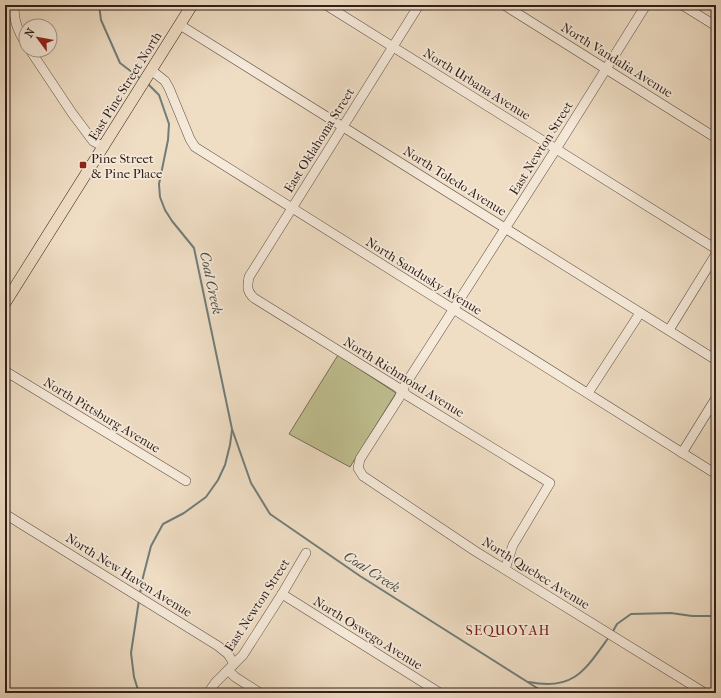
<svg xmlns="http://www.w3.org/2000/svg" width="721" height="698" font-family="'IM FELL French Canon',serif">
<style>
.green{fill:#bfbf90;stroke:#776f54}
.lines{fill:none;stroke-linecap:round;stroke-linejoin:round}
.stream{stroke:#707d7a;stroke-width:2}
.minor-casing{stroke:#5f4e44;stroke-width:10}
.major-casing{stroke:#2f1f19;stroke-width:12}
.minor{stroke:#f5e9d9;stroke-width:9}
.major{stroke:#efddc4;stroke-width:11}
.poi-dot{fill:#8f2418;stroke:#f5e9d9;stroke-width:1.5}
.labels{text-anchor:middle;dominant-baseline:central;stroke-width:3.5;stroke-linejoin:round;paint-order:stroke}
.street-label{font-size:13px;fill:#2f1f19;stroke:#f5e9d9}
.poi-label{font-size:13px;fill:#2f1f19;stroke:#f5e9d9;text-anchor:start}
.water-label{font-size:14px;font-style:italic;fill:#4f4e49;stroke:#f5e9d9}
.neighbourhood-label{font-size:14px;letter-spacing:1px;fill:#7a1f14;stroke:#f5e9d9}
</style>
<rect width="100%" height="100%" fill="#efddc4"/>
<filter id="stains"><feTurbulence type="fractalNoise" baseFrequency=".005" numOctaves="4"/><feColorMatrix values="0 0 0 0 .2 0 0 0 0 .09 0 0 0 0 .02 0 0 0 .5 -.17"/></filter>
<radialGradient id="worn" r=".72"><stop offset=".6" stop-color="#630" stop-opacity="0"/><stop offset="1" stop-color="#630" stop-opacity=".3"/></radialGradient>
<polygon class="green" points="338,355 396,393 350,467 289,434"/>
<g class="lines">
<g class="stream">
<polyline points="99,5 101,20 120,63 141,79"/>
<polyline points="148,84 159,95 169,124 168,140 159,184 160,197 165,210 172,221 194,248 232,429 251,483 270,514 360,576 545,693"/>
<polyline points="140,594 142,581 151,546 163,524 184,513 206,497 218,480 225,465 230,445 232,430"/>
<polyline points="139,600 131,653 134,677 139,693"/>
<polyline points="612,633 617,624 631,614 671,613 692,616 716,616"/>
<path d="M529 682C574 691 585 670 609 637"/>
</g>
<g class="minor-casing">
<g id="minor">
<path d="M15 5C12 18 19 33 26 44"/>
<polyline points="326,5 716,249"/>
<path d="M419 5 249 277C247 287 247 292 254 298L397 387 408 396 550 483 513 545 505 569"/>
<polyline points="504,5 716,138"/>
<polyline points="646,5 556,149 405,385 399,398 360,459 358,468 363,476 475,551 705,693"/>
<polyline points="682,5 716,26"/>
<polyline points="180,25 716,360"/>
<polyline points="30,50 72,113 93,141 104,147"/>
<polyline points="151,70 165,81 169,88 190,139 195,147 716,474"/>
<polyline points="669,330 716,254"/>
<polyline points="5,371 186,481"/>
<polyline points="588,393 640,313"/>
<polyline points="682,453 716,398"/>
<polyline points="5,514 218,646 228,654 234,664"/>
<polyline points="282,594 440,693"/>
<polyline points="228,670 235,677 260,693"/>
<polyline points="208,693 215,683 243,655 282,594 306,553"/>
</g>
</g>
<g class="major-casing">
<polyline id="major" points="5,303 192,5"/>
</g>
<use href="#minor" class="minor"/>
<use href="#major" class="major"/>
</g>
<rect class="poi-dot" x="79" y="161" width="8" height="8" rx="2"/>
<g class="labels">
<g class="street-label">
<text transform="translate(617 60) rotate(32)">North Vandalia Avenue</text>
<text transform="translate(477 84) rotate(32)">North Urbana Avenue</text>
<text transform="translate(125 86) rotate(-58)">East Pine Street North</text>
<text transform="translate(319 140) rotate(-58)">East Oklahoma Street</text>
<text transform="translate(541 148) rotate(-58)">East Newton Street</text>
<text transform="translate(455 181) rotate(32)">North Toledo Avenue</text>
<text transform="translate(424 276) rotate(32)">North Sandusky Avenue</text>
<text transform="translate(404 377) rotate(32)">North Richmond Avenue</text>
<text transform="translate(102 415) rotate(31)">North Pittsburg Avenue</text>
<text transform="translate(536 573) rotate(32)">North Quebec Avenue</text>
<text transform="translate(129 575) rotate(32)">North New Haven Avenue</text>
<text transform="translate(257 605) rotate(-57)">East Newton Street</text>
<text transform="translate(368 633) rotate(32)">North Oswego Avenue</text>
</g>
<g class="poi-label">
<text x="91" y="158">Pine Street<tspan x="91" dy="15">&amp; Pine Place</tspan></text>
</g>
<g class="water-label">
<text transform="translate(211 283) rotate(78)">Coal Creek</text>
<text transform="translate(372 572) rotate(33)">Coal Creek</text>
</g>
<g class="neighbourhood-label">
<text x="508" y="630">SEQUOYAH</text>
</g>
</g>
<rect width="721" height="698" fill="none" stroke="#efddc4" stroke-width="20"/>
<rect x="6" y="6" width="709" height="686" fill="none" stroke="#2f1f19" stroke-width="2"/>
<rect x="10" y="10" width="701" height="678" fill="none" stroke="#2f1f19"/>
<g transform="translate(38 38) rotate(302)"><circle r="19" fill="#f5e9d9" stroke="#a6988c"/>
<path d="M0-3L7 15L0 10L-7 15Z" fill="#8f2418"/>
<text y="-6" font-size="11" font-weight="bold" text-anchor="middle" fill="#2f1f19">N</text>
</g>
<rect width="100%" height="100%" filter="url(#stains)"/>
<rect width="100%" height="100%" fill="url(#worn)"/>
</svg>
